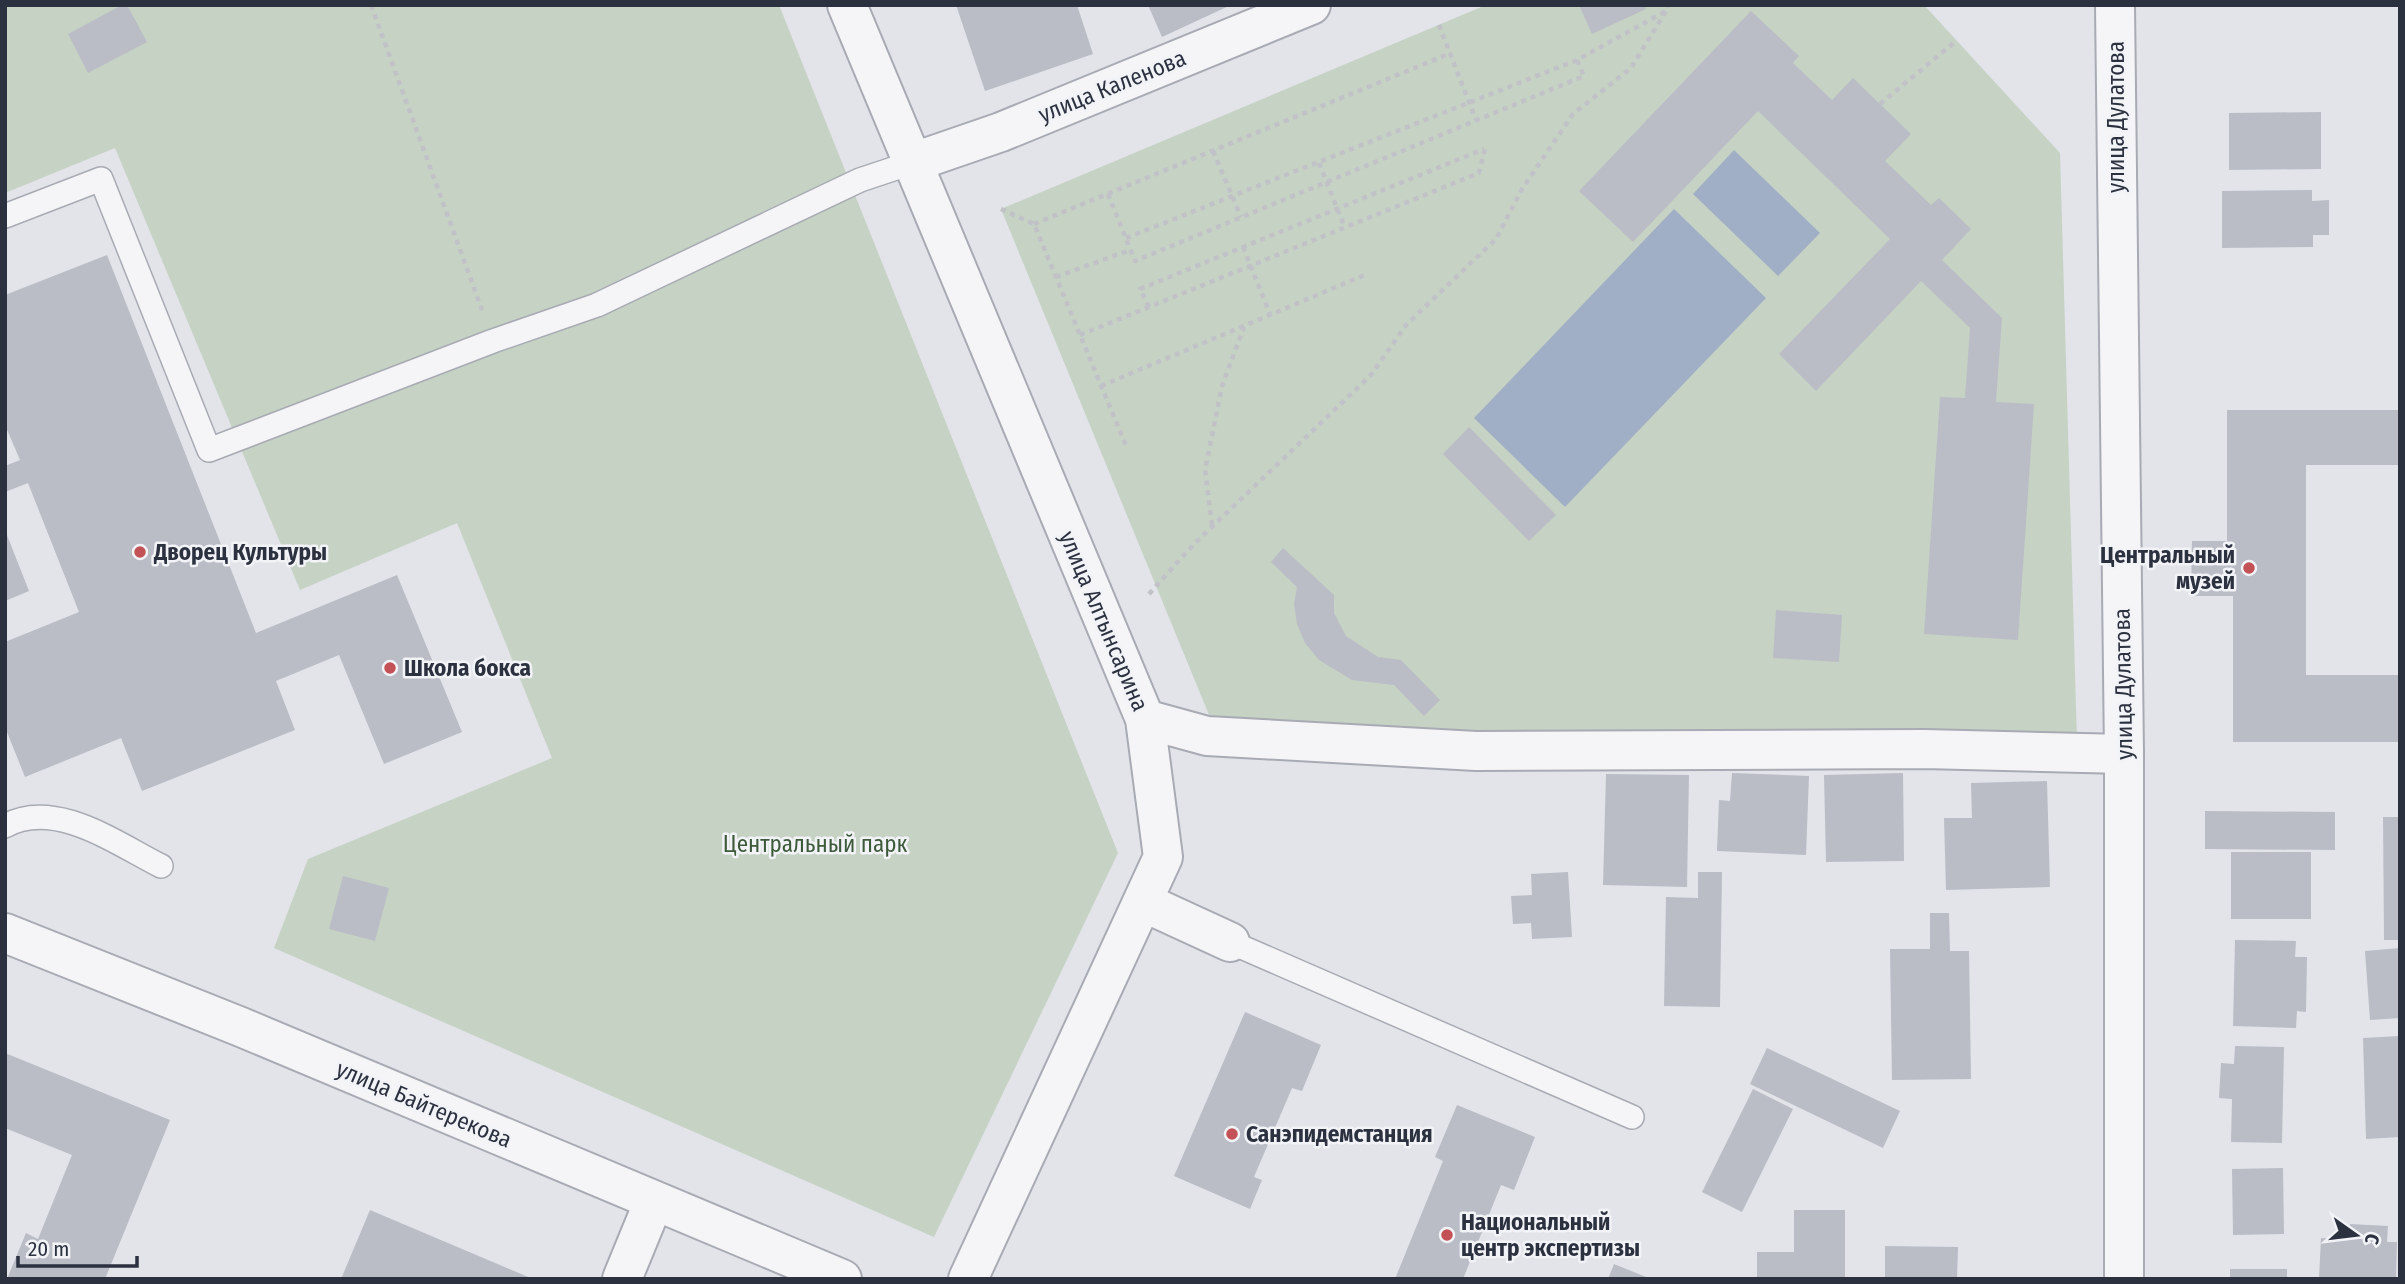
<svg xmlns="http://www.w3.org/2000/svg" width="2405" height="1284" font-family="'Fira Sans Condensed',sans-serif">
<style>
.green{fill:#c6d2c4}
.water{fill:#a0afc6}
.building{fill:#babdc6}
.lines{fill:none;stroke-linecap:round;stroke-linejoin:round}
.lane-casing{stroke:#a8abb3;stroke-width:26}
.street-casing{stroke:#a8abb3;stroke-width:42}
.path{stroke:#c1c2c8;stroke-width:4.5;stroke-dasharray:5 5;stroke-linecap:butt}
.lane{stroke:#f5f5f8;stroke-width:23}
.street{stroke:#f5f5f8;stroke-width:38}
.poi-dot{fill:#c35257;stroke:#f2f3f7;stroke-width:2.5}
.labels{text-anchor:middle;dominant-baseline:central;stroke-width:5;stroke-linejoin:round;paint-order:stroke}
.street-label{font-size:23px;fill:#2c3140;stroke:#f2f3f7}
.poi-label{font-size:23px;font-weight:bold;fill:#2c3140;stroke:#f2f3f7;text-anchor:start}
.park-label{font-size:23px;fill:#3d5a3a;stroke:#f2f3f7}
</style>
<rect width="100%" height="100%" fill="#e2e4e9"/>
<g class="green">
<polygon points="5,5 779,5 1118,853 934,1237 274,948 308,859 552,758 457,523 300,590 115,148 5,193"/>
<polygon points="1486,5 1924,5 2060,153 2077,742 1457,744 1214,727 1001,209"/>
</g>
<g class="water">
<polygon points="1734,150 1820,233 1778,276 1693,194"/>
<polygon points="1674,209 1766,298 1565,507 1474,418"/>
</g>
<g class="building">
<polygon points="122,5 127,5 147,42 88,73 68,34"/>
<polygon points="956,5 1077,5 1093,54 985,91"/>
<polygon points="1148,5 1231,5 1162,37"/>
<polygon points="1579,5 1645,5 1646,9 1592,34"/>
<polygon points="1751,11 1799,56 1793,63 1832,100 1853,78 1911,134 1885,161 1931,205 1939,198 1971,229 1942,260 2002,318 1996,402 2034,404 2018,640 1924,634 1940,397 1965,398 1970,328 1921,281 1816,391 1779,354 1890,239 1758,111 1633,242 1579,191"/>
<polygon points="2321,112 2321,169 2229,170 2229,113"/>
<polygon points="2312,190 2312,201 2329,200 2329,235 2313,235 2313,247 2222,248 2222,191"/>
<polygon points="107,255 256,633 397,575 462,732 384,764 339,655 276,681 295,730 142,791 121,738 25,777 5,727 5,642 79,612 28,483 5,492 5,466 20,460 5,425 5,295"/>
<polygon points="2227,410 2400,410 2400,465 2306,465 2306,675 2400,675 2400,742 2233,742 2233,596 2191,596 2192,541 2227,541"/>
<polygon points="1469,427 1556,515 1529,541 1443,454"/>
<polygon points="5,530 29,591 5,601"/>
<polygon points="1283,548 1334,595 1334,613 1346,636 1378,657 1401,660 1440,700 1424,716 1394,685 1352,680 1319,660 1305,643 1297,624 1294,604 1297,587 1271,562"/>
<polygon points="1776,610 1842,615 1839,662 1773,658"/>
<polygon points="1732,773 1809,776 1806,855 1717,851 1719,800 1730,801"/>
<polygon points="1903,773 1904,861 1826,862 1824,775"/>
<polygon points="1606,774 1689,775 1687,887 1603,885"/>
<polygon points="2047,781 2050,887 1946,890 1944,818 1972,818 1971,783"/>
<polygon points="2205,811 2335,812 2335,850 2205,849"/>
<polygon points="2383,817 2400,817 2400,940 2384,940"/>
<rect x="2231" y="852" width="80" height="67"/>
<polygon points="1568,872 1572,937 1532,939 1531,923 1513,924 1511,896 1532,895 1531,874"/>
<polygon points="1698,872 1722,872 1720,1007 1664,1006 1666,897 1698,898"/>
<polygon points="343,876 389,888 375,941 329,929"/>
<polygon points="1930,913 1949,913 1950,951 1969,951 1971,1079 1892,1080 1890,949 1930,949"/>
<polygon points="2235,940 2296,941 2295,957 2307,957 2306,1012 2297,1011 2296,1028 2233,1026"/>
<polygon points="2400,948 2400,1018 2370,1020 2365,951"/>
<polygon points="1245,1012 1321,1045 1302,1091 1292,1088 1254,1177 1262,1180 1250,1209 1174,1176"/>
<polygon points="2400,1036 2400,1137 2366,1139 2363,1038"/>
<polygon points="2235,1046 2284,1047 2282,1143 2231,1142 2232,1099 2219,1098 2221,1063 2234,1064"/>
<polygon points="1767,1048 1900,1111 1883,1148 1750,1084"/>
<polygon points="5,1053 170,1120 105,1279 7,1279 26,1233 38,1239 72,1155 5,1128"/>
<polygon points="1753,1089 1793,1109 1742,1212 1702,1192"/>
<polygon points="1457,1105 1535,1137 1514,1190 1501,1185 1463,1279 1395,1279 1443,1161 1435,1157"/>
<polygon points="2283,1168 2284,1234 2233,1235 2232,1169"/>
<polygon points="370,1210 533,1279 341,1279"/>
<polygon points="1794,1210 1845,1210 1845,1279 1757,1279 1757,1252 1794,1252"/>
<polygon points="2350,1224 2388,1226 2387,1242 2397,1242 2396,1279 2319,1279 2321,1238 2350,1240"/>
<polygon points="1885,1246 1958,1247 1957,1279 1885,1279"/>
<polygon points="1614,1264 1651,1279 1608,1279"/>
<rect x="2230" y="1269" width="57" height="10"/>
</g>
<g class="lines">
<g class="lane-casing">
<g id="lane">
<polyline points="5,216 101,179 209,450 493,341 597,305 860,180 911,163"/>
<path d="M5 826C55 798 117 844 161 866"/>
<polyline points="1230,942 1632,1117"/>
</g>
</g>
<g class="street-casing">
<g id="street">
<polyline points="847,5 1145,719 1163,857 968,1279"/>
<polyline points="2115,5 2124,754 2124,1279"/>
<polyline points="911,163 1001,132 1311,5"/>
<polyline points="1145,719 1207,736 1476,751 1924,749 2124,754"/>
<polyline points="1143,902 1230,942"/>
<polyline points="5,933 241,1027 842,1279"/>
<polyline points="622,1279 654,1201"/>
</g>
</g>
<g class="path">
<polyline points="371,5 482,310"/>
<polyline points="1439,25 1476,120"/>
<polyline points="1880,104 1956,41"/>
<polyline points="1213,151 1241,217"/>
<polyline points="1319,163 1345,228"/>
<polyline points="1108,194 1135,261 1584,76 1577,60"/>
<polyline points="1001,209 1034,224 1127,448"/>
<polyline points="1034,224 1451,53"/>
<polyline points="1126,238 1577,60 1666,11 1668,5"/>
<polyline points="1243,247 1270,314"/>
<polyline points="1056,277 1130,250"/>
<polyline points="1149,307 1140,289 1484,149"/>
<polyline points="1080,335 1479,173 1485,149"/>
<polyline points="1101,386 1367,274"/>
<polyline points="1212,525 1205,470 1222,386 1244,327"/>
<polyline points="1149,594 1194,544 1370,376 1407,324 1496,239 1522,189 1573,114 1631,68 1666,11"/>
</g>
<use href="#lane" class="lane"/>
<use href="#street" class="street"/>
</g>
<g class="poi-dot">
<circle cx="140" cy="552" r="7"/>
<circle cx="2249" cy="568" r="7"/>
<circle cx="390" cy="668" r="7"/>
<circle cx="1232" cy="1134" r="7"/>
<circle cx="1447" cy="1235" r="7"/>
</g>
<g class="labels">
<g class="street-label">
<text transform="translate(1112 86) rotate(-22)">улица Каленова</text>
<text transform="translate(2116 117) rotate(-90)">улица Дулатова</text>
<text transform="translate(1104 621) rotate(67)">улица Алтынсарина</text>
<text transform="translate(2123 684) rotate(-91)">улица Дулатова</text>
<text transform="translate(424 1104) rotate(23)">улица Байтерекова</text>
</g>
<g class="poi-label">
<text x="154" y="552">Дворец Культуры</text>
<text x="2235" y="555" text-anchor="end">Центральный<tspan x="2235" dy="26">музей</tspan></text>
<text x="404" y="668">Школа бокса</text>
<text x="1246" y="1134">Санэпидемстанция</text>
<text x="1461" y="1222">Национальный<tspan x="1461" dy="26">центр экспертизы</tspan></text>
</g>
<g class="park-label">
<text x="815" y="844">Центральный парк</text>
</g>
</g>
<rect width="2405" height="1284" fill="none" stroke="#2c3140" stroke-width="14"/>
<g transform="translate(2356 1235) rotate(104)" stroke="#f2f3f7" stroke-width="5" paint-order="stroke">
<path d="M0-5L12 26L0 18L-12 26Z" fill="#2c3140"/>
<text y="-10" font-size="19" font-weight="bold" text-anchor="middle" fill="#2c3140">С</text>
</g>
<path d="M18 1256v10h119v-10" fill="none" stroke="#2c3140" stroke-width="3.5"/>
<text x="28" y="1256" font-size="21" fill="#2c3140" stroke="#f2f3f7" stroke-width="5" paint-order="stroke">20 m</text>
</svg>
